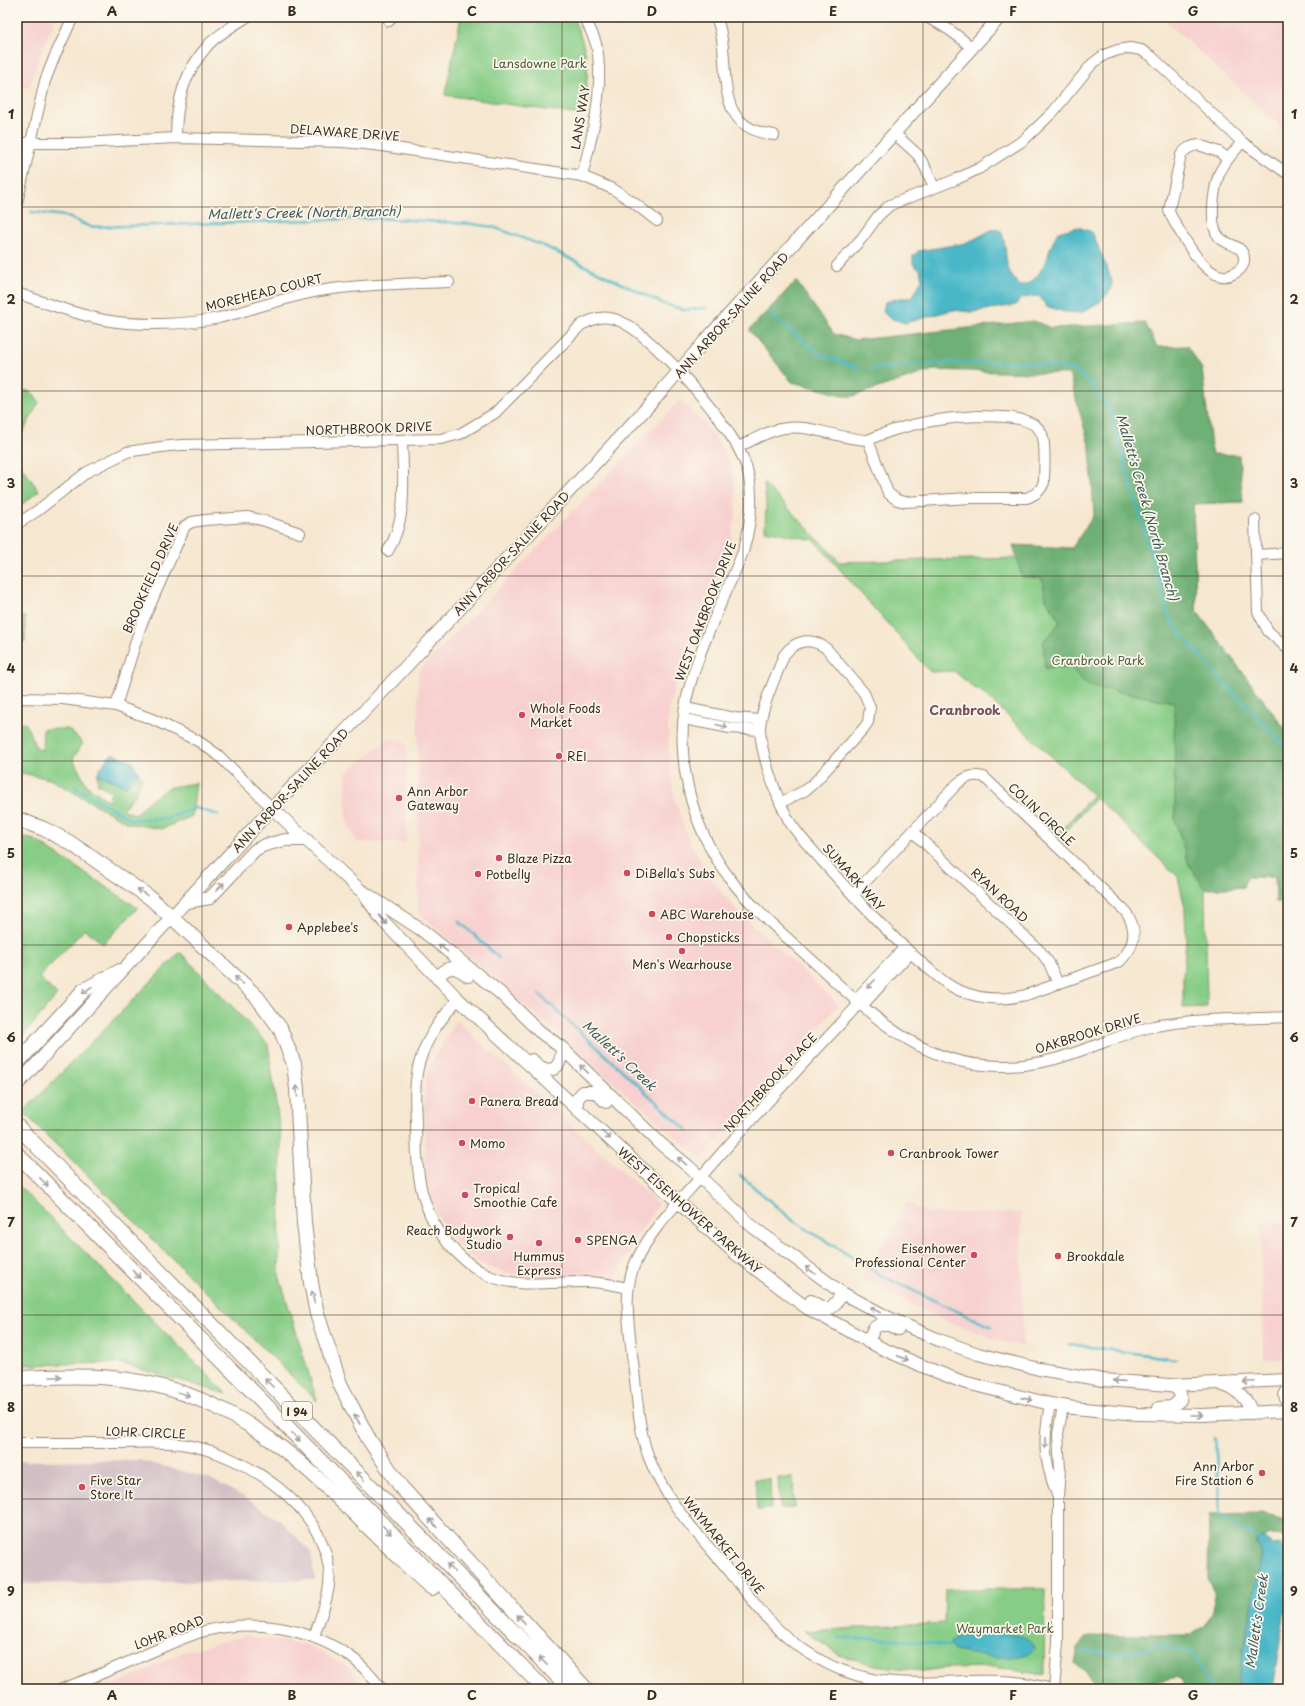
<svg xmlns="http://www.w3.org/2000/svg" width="1305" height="1706" font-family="'Playpen Sans',sans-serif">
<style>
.built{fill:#f7d0cf}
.industrial{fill:#d2bec5}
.green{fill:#88cd87;stroke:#627c52}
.forest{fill:#6eb074;stroke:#546d49}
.water{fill:#4ab7c7;stroke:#427072}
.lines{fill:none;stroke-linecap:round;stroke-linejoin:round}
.stream{stroke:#4ab7c7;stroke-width:2.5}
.minor-casing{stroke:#988877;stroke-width:12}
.major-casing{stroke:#988877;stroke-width:14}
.highway-casing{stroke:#988877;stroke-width:16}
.minor{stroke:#fff;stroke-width:10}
.major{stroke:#fff;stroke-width:12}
.highway{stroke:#fff;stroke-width:14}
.oneway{stroke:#a79f9a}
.grid{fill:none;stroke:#3b2a1e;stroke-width:1;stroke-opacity:0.55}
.poi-dot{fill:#d1495b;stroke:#fbf7ec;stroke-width:1.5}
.labels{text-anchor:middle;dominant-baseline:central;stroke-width:3.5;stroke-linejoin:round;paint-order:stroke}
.shield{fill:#fbf7ec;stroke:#75685c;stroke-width:1}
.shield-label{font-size:11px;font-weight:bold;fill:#3b2a1e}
.park-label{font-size:12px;fill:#525b3e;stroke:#fbf7ec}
.street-label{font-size:12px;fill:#3b2a1e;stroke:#fbf7ec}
.poi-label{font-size:12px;fill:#3b2a1e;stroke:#fbf7ec;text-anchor:start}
.water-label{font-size:13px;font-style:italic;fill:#405b59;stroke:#fbf7ec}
.neighbourhood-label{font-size:13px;font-weight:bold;fill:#78535c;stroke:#fbf7ec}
.neatline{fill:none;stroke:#3b2a1e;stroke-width:1.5}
.grid-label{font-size:13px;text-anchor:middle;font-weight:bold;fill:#3b2a1e}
</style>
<rect width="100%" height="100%" fill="#fbf7ec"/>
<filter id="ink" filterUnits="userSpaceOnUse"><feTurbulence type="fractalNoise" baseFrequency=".025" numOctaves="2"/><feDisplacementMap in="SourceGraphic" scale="8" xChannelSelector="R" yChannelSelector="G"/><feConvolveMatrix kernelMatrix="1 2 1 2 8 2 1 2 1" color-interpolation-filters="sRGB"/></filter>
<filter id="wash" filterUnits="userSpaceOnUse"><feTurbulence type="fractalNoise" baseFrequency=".012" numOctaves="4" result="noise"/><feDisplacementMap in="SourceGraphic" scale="16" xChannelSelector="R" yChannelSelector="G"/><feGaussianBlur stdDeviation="0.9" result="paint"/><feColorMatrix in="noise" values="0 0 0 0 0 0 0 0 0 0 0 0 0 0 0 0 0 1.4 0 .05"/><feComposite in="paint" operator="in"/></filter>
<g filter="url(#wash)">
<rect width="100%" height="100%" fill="#f6e7d0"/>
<g class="built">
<polygon points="17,17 56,17 36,65 29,88 17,86"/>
<polygon points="1162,17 1288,17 1288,134"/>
<polygon points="680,400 713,434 723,450 732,469 736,492 736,512 731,539 688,642 670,702 668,722 669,767 675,801 687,835 705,870 721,892 740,913 839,1005 701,1159 418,912 418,672"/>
<polygon points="388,739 403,740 407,749 406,843 358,842 350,831 346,816 346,773"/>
<polygon points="456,1020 658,1204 633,1243 616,1277 528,1277 489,1268 477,1261 464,1251 443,1225 436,1212 426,1182 424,1110 425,1089 427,1074 432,1062"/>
<polygon points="908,1202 927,1213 1021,1213 1023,1347 994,1339 944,1320 894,1296 862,1279"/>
<polygon points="1288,1222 1288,1359 1263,1360 1261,1223"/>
<polygon points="245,1636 307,1645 351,1669 368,1689 102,1689 122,1682 183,1652"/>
</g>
<polygon class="industrial" points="138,1460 209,1478 250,1500 280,1520 311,1552 315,1580 17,1584 17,1461"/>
<g class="green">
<path d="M461 17H573C579 32 586 48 587 65 589 81 583 99 580 115L445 95Z"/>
<polygon points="17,391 31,391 39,402 17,443"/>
<polygon points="17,460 39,491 17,508"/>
<polygon points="764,483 840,562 1114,556 1193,504 1197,631 1288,733 1288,901 1276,902 1275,877 1246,877 1243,887 1205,889 1207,1007 1183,1008 1183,977 1186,940 1185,908 1178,877 1096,798 1059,838 1057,835 1093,795 982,692 973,687 954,671 930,672 814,540 765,530 766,505"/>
<rect x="17" y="617" width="8" height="24"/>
<polygon points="17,723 26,724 35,746 42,751 43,729 68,729 83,743 73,759 87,786 109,801 111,791 98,784 97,774 126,786 138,772 142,778 135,795 122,809 136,815 146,803 170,787 196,783 192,816 162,829 128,823 50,779 17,772"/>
<polygon points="17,836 35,840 138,908 103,944 85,929 39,977 57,995 17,1043"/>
<polygon points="180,952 268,1044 281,1139 279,1275 317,1401 23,1112"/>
<polygon points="17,1184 227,1394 119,1363 17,1365"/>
<polygon points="778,1478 793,1478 794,1508 780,1509"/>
<polygon points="755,1479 770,1479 771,1509 757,1510"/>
<polygon points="945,1589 1045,1589 1044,1675 993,1667 946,1668 922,1671 875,1665 839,1655 804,1631 944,1623"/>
</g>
<g class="forest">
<polygon points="796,281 834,334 856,340 1034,321 1051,328 1145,323 1157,347 1187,346 1202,369 1212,454 1239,455 1243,502 1193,504 1196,610 1288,733 1288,901 1276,902 1276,877 1246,877 1243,887 1205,889 1189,865 1175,820 1174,702 1088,686 1070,667 1045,668 1043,642 1060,622 1046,599 1042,578 1022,577 1013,545 1072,548 1094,515 1090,448 1069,374 933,370 850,397 792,382 749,330"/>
<path d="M1261 1514 1283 1519 1288 1523V1539C1278 1533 1263 1534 1257 1544L1262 1553 1237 1689H1184L1182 1680 1176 1677 1141 1685 1128 1686 1122 1689H1111L1091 1679 1075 1662 1077 1654V1648L1085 1638 1102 1635H1191L1205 1626 1213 1610 1215 1594 1208 1580 1209 1515Z"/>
</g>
<g class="water">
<path d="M1078 227 1092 232 1112 280 1111 290 1101 301 1081 313 1064 312 1046 306 1039 296 1021 298 1016 305 972 312 952 310 905 323 889 318 883 312 885 302 899 298H912L922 279 920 270 913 264V256L918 251 967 243 993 229 1001 231C1010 254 1000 266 1020 286 1045 282 1047 249 1058 232Z"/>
<polygon points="113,754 132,761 138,772 126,786 97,774 108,757"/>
<polygon points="1263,1538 1272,1544 1274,1546 1281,1544 1288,1551 1288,1603 1286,1604 1272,1689 1237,1689 1262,1553 1257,1544 1257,1541"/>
<path d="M982 1631C992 1632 1023 1634 1030 1640 1033 1642 1033 1645 1034 1649 1023 1664 970 1654 954 1651L950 1645 952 1640 965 1635Z"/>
</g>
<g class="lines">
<g class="stream">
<polyline points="31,212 65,216 91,227 379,218 472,224 493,227 544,246 664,304 685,310 706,308"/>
<polyline points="771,315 820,354 858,368"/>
<path d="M871 369 937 363 1021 362 1074 369 1092 385 1110 411 1170 620C1206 666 1247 707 1288 749"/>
<polyline points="75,787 130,819 165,819 196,808 218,815"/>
<polyline points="459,921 499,958"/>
<polyline points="539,994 688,1131"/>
<polyline points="740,1175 792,1220 884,1277 991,1327"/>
<polyline points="1069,1344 1176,1359"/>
<polyline points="1215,1438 1220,1515 1260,1541"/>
<polyline points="839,1638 897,1639 954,1646"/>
<polyline points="1085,1651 1122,1654 1158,1646 1191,1652 1211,1689"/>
</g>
</g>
</g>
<g filter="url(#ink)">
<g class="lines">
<g class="minor-casing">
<g id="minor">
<path d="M716 17C735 61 706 127 774 135"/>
<path d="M926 17C944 25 958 35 972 48"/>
<polyline points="389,21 391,17"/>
<polyline points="895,134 918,155 925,167 934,187"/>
<path d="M176 138C176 102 184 72 209 44 219 34 234 25 247 17"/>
<polyline points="17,143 80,143 176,138 343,142 375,145 582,176 613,189 633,202 657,221"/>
<path d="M1199 145 1219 152 1228 159C1225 164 1221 169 1219 174 1214 189 1208 225 1219 237 1226 246 1245 244 1244 260 1244 266 1239 271 1233 274 1208 288 1181 233 1171 216L1169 210 1181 155C1186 148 1191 146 1199 145Z"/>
<polyline points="1228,159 1242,142 1288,174"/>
<path d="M582 176C592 137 603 95 598 54 597 41 590 29 584 17"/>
<polyline points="17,203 45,81 54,58 73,17"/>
<polyline points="837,266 862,238 878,216 890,205 957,179 980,168 1024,140 1053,112 1092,64 1104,55 1118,50 1130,48 1141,50 1151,56 1242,142"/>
<path d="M17 293C45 303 75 314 104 320 137 326 186 325 219 318 252 310 285 297 319 291 361 284 405 284 449 282"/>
<path d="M978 416C996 417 1039 414 1043 438 1046 452 1044 468 1044 482 1041 491 1036 494 1027 498H970L905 502 897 500 888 493 868 440C903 424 940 418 978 416Z"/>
<path d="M738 447C752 441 765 432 780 429 809 422 839 440 868 440"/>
<polyline points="1255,520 1258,612 1268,631 1288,649"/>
<path d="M17 524 37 511 87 472 127 452C146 449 164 446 183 445L441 439 460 434 495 413 581 325C591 320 600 316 610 318 642 322 711 405 729 433 738 446 746 461 749 477 754 503 750 528 743 552 725 596 703 639 690 685 671 750 690 827 731 880 756 913 795 944 826 973 872 1016 919 1060 984 1065 1014 1068 1043 1064 1071 1054 1099 1045 1127 1032 1155 1026 1197 1018 1246 1019 1288 1017"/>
<path d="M388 551C408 517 403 479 402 441"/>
<polyline points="1256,555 1288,553"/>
<polyline points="17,698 63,699 116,706 152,719 198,741 218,755 272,808"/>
<polyline points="116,706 140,628 185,526 192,522 205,520 248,517 265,521 300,533"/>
<polyline points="685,708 735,718 761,720"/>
<polyline points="684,719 730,728 760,730"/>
<path d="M780 803 804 791 814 783 864 728 868 722 870 707 864 693 827 649C812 637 796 639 784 655 777 675 760 709 760 729 761 755 776 796 788 819 797 835 812 849 824 863 855 898 886 932 922 963 933 972 944 984 958 990 981 1000 1003 1001 1026 995L1119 962C1135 947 1139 930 1125 911L984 777C972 774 966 777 957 784L853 895"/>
<polyline points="913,832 1041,952 1049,963 1058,984"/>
<path d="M458 999C441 1019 426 1038 419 1064 414 1082 415 1102 416 1121 416 1170 418 1212 454 1250 463 1259 474 1268 485 1274 517 1290 553 1281 587 1282 601 1282 615 1285 628 1288"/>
<polyline points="855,1000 905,947"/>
<path d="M859 1004C806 1061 751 1118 700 1178 676 1205 648 1232 634 1266 623 1293 629 1326 632 1355 637 1387 637 1427 649 1458 667 1505 703 1539 734 1577 752 1600 770 1625 794 1643 809 1654 827 1665 844 1671 900 1692 944 1678 1000 1681 1018 1681 1035 1685 1052 1689"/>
<polyline points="862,1006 910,953"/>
<path d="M1050 1404C1043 1443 1043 1458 1057 1495"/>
<path d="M17 1443C49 1443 82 1443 114 1443 138 1443 163 1441 187 1445 245 1455 322 1505 329 1569 332 1590 321 1616 314 1636"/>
<path d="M62 1689C92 1678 120 1666 149 1653 168 1645 186 1636 205 1631 253 1619 304 1627 345 1653 360 1662 371 1676 382 1689"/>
<polyline points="1054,1689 1058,1643 1058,1497 1060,1469 1058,1434 1063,1407"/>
</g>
</g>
<g class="major-casing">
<g id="major">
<polyline points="272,808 359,889 423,931 499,992 539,1031 562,1048 662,1145 688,1166 753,1227 842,1293 891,1319 939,1340 978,1354 1039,1369 1103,1380 1170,1385 1288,1380"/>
<polyline points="365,896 384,922 458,999 678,1202 736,1254 807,1308 881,1348 927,1368 963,1382 1050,1404 1074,1408 1137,1414 1202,1415 1288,1411"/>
<polyline points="187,902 210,898 255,850 265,845 285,840 307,840"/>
<path d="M437 978C448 965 455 965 468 976"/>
<path d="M532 1060C549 1077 561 1071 562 1048"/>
<polyline points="17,1085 272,808 372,703 654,400 705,341 1000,17"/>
<polyline points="577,1109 577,1099 583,1092 596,1092 606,1102"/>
<polyline points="811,1301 824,1308 831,1308 838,1300 842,1293"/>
<polyline points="868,1342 874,1328 879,1325 889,1325 898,1329"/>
<path d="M1223 1385C1237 1389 1247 1399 1252 1413"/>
<polyline points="1288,1390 1285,1395 1288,1406"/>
<path d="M1159 1408 1172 1407 1180 1400C1182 1392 1177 1388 1170 1385"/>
</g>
</g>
<g class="highway-casing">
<g id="highway">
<polyline points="17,819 44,829 69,842 149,897 172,917 257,997 280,1028 294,1064 297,1089 304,1223 311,1283 317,1314 340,1384 368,1438 401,1487 586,1689"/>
<polyline points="17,1063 84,990 120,971"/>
<polyline points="17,1126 570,1689"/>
<polyline points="17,1154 261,1400 544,1689"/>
<path d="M17 1378C48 1377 80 1375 111 1378 202 1386 268 1430 332 1492 353 1512 374 1533 395 1553 407 1565 419 1578 432 1588"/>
</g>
</g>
<use href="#minor" class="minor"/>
<use href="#major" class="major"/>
<use href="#highway" class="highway"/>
</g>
<defs><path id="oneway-shaft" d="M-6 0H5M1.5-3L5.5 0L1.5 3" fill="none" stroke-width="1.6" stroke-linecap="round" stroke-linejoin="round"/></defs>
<g class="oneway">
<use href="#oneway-shaft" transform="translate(722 726) rotate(15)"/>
<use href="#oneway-shaft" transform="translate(220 887) rotate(-46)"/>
<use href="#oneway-shaft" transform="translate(142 892) rotate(-145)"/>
<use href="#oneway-shaft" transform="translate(383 920) rotate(51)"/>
<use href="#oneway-shaft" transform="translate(443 948) rotate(-141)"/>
<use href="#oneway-shaft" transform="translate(239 980) rotate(-137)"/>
<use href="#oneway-shaft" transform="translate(871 984) rotate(134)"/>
<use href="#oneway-shaft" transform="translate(87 990) rotate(145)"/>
<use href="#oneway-shaft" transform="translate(584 1069) rotate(-136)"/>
<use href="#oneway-shaft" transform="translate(297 1091) rotate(-95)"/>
<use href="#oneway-shaft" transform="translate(606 1135) rotate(42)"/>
<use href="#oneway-shaft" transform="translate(682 1161) rotate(-141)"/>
<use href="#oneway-shaft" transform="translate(44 1182) rotate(45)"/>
<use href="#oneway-shaft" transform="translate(810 1270) rotate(-143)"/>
<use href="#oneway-shaft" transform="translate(136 1274) rotate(45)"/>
<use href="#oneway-shaft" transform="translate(313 1297) rotate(-101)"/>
<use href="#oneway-shaft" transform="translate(875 1310) rotate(-153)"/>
<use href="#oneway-shaft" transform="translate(903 1358) rotate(23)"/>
<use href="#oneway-shaft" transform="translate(56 1377)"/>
<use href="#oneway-shaft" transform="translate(1119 1381) rotate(-176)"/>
<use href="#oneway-shaft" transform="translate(1249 1382) rotate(177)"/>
<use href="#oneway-shaft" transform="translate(269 1383) rotate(-135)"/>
<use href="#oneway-shaft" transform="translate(184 1394) rotate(18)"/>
<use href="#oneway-shaft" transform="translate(1027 1399) rotate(13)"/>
<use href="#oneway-shaft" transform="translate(1197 1415)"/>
<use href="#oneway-shaft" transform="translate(357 1419) rotate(-119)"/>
<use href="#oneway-shaft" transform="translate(296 1437) rotate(46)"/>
<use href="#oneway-shaft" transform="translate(1045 1443) rotate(91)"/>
<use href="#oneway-shaft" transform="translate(360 1476) rotate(-134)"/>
<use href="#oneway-shaft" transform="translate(433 1523) rotate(-132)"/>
<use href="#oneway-shaft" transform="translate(387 1530) rotate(45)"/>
<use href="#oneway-shaft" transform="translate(451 1568) rotate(-135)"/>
<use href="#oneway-shaft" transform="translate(521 1619) rotate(-133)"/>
<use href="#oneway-shaft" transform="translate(543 1661) rotate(-134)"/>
</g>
</g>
<path class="grid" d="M202 17V1689M382 17V1689M562 17V1689M743 17V1689M923 17V1689M1103 17V1689M17 207H1288M17 391H1288M17 576H1288M17 761H1288M17 945H1288M17 1130H1288M17 1315H1288M17 1499H1288"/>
<g class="poi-dot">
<circle cx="522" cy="715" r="4"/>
<circle cx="559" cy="756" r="4"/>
<circle cx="399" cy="798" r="4"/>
<circle cx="499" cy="858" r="4"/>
<circle cx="627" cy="873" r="4"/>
<circle cx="478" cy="874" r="4"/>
<circle cx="652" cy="914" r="4"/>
<circle cx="289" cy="927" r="4"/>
<circle cx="669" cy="937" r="4"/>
<circle cx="682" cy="951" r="4"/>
<circle cx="472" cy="1101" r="4"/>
<circle cx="462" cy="1143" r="4"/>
<circle cx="891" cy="1153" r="4"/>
<circle cx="465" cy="1195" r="4"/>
<circle cx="510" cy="1237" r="4"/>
<circle cx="578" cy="1240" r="4"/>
<circle cx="539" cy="1243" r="4"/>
<circle cx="974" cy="1255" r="4"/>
<circle cx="1058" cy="1256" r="4"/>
<circle cx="1262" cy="1473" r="4"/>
<circle cx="82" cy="1487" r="4"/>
</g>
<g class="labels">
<rect class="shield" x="282" y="1402" width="30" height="18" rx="3"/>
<g class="shield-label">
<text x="297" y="1411">I 94</text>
</g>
<g class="park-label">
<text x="540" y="63">Lansdowne Park</text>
<text x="1098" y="660">Cranbrook Park</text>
<text x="1005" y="1628">Waymarket Park</text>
</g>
<g class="street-label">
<text transform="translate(580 117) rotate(-81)">LANS WAY</text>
<text transform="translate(345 132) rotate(4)">DELAWARE DRIVE</text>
<text transform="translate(264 292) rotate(-14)">MOREHEAD COURT</text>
<text transform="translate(731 315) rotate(-48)">ANN ARBOR-SALINE ROAD</text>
<text transform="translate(369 428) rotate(-2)">NORTHBROOK DRIVE</text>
<text transform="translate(511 553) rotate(-47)">ANN ARBOR-SALINE ROAD</text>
<text transform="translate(150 578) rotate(-66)">BROOKFIELD DRIVE</text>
<text transform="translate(705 611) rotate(-69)">WEST OAKBROOK DRIVE</text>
<text transform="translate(290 790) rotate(-47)">ANN ARBOR-SALINE ROAD</text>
<text transform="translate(1042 814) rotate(43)">COLIN CIRCLE</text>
<text transform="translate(854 877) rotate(48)">SUMARK WAY</text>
<text transform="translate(1000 895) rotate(43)">RYAN ROAD</text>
<text transform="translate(1088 1033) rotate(-17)">OAKBROOK DRIVE</text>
<text transform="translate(770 1082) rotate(-47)">NORTHBROOK PLACE</text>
<text transform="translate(690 1210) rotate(41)">WEST EISENHOWER PARKWAY</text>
<text transform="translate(146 1432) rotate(2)">LOHR CIRCLE</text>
<text transform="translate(724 1545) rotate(51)">WAYMARKET DRIVE</text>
<text transform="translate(169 1632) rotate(-21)">LOHR ROAD</text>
</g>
<g class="poi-label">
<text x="530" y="708">Whole Foods<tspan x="530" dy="14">Market</tspan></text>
<text x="567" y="756">REI</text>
<text x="407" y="791">Ann Arbor<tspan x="407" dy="14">Gateway</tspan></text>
<text x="507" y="858">Blaze Pizza</text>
<text x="635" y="873">DiBella's Subs</text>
<text x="486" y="874">Potbelly</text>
<text x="660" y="914">ABC Warehouse</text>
<text x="297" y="927">Applebee's</text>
<text x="677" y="937">Chopsticks</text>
<text x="682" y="964" text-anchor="middle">Men's Wearhouse</text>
<text x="480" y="1101">Panera Bread</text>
<text x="470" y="1143">Momo</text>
<text x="899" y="1153">Cranbrook Tower</text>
<text x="473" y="1188">Tropical<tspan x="473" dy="14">Smoothie Cafe</tspan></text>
<text x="502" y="1230" text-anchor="end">Reach Bodywork<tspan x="502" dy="14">Studio</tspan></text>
<text x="586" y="1240">SPENGA</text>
<text x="966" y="1248" text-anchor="end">Eisenhower<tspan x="966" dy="14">Professional Center</tspan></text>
<text x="539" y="1256" text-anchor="middle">Hummus<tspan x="539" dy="14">Express</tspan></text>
<text x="1066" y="1256">Brookdale</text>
<text x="1254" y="1466" text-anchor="end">Ann Arbor<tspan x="1254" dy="14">Fire Station 6</tspan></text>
<text x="90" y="1480">Five Star<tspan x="90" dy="14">Store It</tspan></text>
</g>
<g class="water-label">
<text transform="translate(304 212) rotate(-1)">Mallett's Creek (North Branch)</text>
<text transform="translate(1148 507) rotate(74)">Mallett's Creek (North Branch)</text>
<text transform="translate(620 1055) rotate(43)">Mallett's Creek</text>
<text transform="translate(1256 1621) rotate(-82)">Mallett's Creek</text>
</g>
<g class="neighbourhood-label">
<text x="965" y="709">Cranbrook</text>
</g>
</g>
<rect width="1305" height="1706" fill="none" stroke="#fbf7ec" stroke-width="44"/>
<rect x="22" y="22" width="1261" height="1662" class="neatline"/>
<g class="grid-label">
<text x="112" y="16">A</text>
<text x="292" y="16">B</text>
<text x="472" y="16">C</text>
<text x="652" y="16">D</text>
<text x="833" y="16">E</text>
<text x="1013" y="16">F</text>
<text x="1193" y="16">G</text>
<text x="11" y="119">1</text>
<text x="1294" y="119">1</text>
<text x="11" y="304">2</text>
<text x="1294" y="304">2</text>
<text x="11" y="488">3</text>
<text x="1294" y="488">3</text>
<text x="11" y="673">4</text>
<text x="1294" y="673">4</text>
<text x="11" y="858">5</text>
<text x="1294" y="858">5</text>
<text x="11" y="1042">6</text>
<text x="1294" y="1042">6</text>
<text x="11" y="1227">7</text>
<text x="1294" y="1227">7</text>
<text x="11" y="1412">8</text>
<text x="1294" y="1412">8</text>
<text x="11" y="1596">9</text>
<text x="1294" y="1596">9</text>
<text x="112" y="1700">A</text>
<text x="292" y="1700">B</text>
<text x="472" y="1700">C</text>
<text x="652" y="1700">D</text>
<text x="833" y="1700">E</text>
<text x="1013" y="1700">F</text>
<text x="1193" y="1700">G</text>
</g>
</svg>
